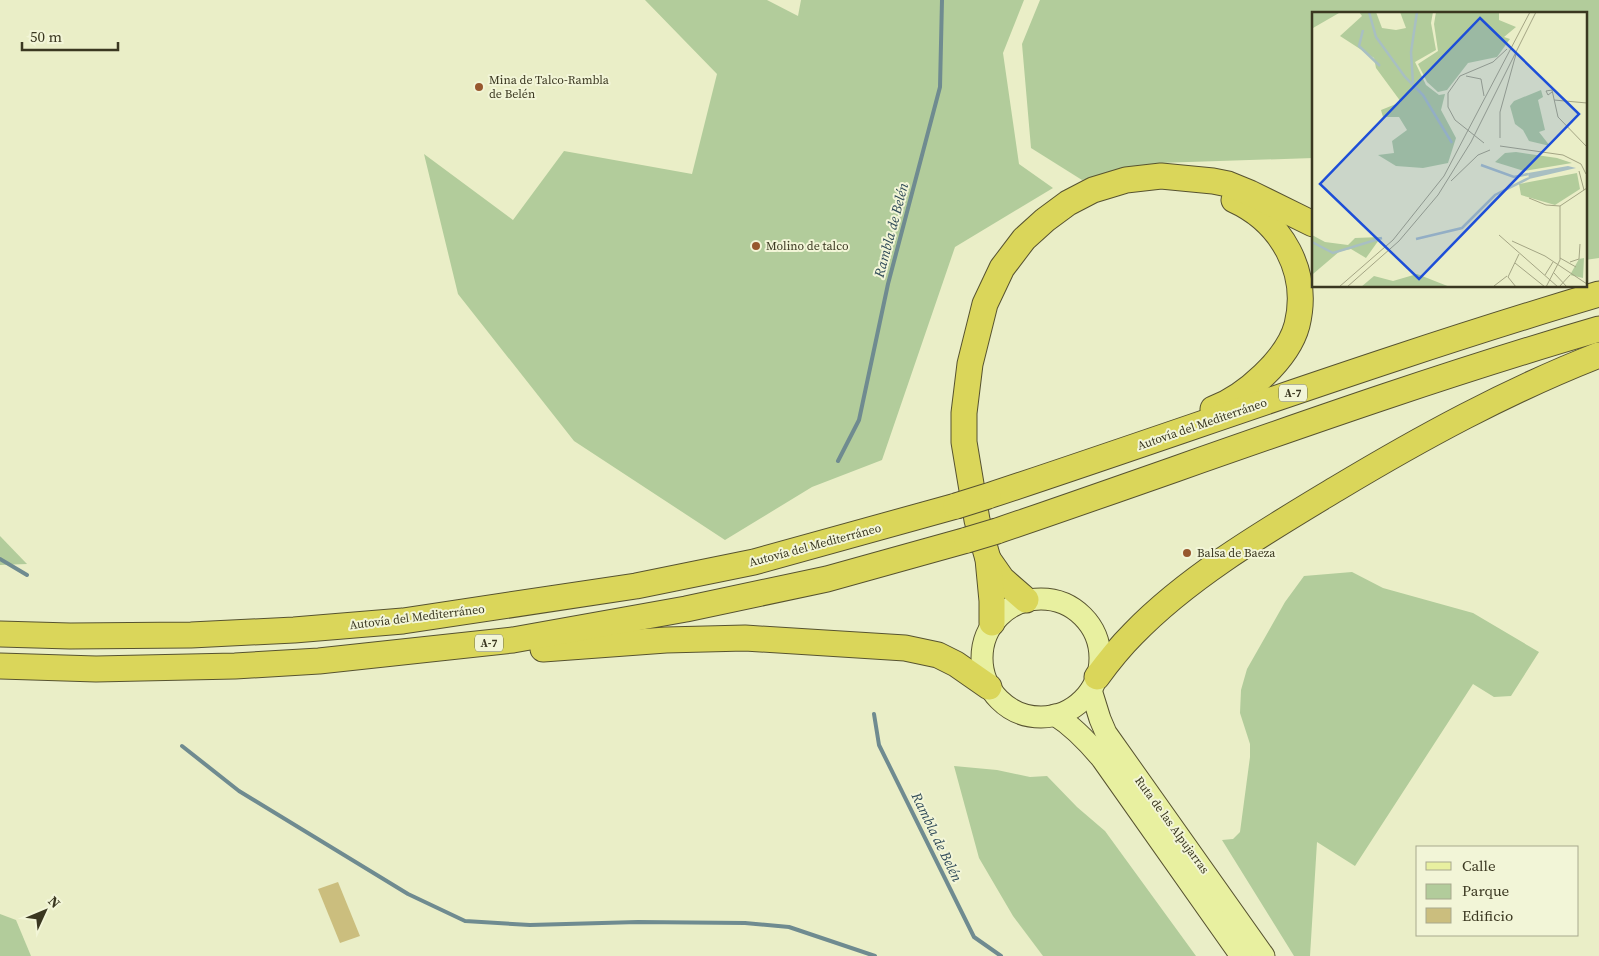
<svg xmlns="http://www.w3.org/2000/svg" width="1599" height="956" font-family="'Source Serif 4',serif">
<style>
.green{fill:#b2cc9b}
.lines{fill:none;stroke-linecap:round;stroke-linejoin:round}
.stream{stroke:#6f8b90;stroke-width:4}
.building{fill:#cbbe7e}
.primary-casing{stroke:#575330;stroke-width:23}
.highway-casing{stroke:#575330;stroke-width:27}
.primary{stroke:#e8f0a0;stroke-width:21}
.highway{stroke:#dad65a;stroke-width:25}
.highway-bridge-casing{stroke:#575330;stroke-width:27;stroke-linecap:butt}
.highway-bridge{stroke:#dad65a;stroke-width:25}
.poi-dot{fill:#97582e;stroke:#f2f5d7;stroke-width:2}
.labels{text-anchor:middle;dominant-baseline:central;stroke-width:4;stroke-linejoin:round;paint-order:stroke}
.shield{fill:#f2f5d7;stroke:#717057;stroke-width:1}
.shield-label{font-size:11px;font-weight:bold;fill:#3a3720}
.poi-label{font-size:12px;fill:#3a3720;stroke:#f2f5d7;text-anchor:start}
.street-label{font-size:12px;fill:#3a3720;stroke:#f2f5d7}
.water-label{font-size:14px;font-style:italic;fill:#304b59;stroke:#f2f5d7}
.inset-river{fill:none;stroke:#a8bfc2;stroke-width:2.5}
.inset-road{fill:none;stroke:#a4a584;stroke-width:1}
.view{fill:#1d4ed8;fill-opacity:0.15;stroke:#1d4ed8;stroke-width:2.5}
.inset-edge{fill:none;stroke:#3a3720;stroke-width:2.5}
</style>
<rect width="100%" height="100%" fill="#eaeec7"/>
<g class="green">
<polygon points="645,0 767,0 798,16 801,0 1024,0 1003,53 1019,164 1053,188 955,247 882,460 812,487 725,540 574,441 458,294 424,154 513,220 564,151 692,174 717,74"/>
<polygon points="1040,0 1599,0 1599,258 1585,260 1585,14 1313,14 1313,158 1158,163 1082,180 1031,148 1022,44"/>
<polygon points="0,536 27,564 0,565"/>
<polygon points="1352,572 1383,588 1473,613 1539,652 1511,696 1494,697 1473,684 1355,866 1317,842 1310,956 1294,956 1222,840 1233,839 1240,832 1250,757 1250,744 1240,713 1241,690 1247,669 1285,602 1304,576"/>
<polygon points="954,766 997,770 1030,777 1047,776 1077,807 1105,831 1196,956 1043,956 1013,916 979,858"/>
<polygon points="0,914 16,920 31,956 0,956"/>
</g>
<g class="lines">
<g class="stream">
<polyline points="838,461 859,420 888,284 940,87 942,0"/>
<polyline points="0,559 27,575"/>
<polyline points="874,714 879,745 974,937 1001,956"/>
<polyline points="182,746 239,791 408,894 465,921 530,925 638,922 745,923 789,927 875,956"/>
</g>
</g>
<polygon class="building" points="338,882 360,936 340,943 318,889"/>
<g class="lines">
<g class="primary-casing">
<g id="primary">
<circle cx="1041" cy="658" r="59"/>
<polyline points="1091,690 1100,719 1106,733 1264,956"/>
<path d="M1055 715C1074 727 1088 742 1102 759L1241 956"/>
</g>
</g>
<g class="highway-casing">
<g id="highway">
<path d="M1213 409C1245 397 1288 359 1297 325 1310 272 1282 222 1234 200"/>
<path d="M988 496C1191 429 1393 355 1599 294"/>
<path d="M997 531C1197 463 1396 388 1599 329"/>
<polyline points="988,559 1002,579 1026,600"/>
<polyline points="992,623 992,601 988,559 977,520 964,442 964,413 970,364 985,304 1002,268 1024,239 1045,220 1068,203 1093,190 1126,180 1161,176 1213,181 1228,184 1250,193 1313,224"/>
<polyline points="0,634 70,636 191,635 294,630 403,621 636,586 754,562 956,506"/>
<polyline points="543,649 666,640 745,638 905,648 938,655 956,664 989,687"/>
<polyline points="0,666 96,669 235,666 319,661 513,640 686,609 827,579 967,540"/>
<path d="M1097 677C1108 662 1120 647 1133 634 1189 576 1268 530 1336 489 1421 438 1507 391 1599 355"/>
</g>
</g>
<use href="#primary" class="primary"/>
<use href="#highway" class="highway"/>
<g class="highway-bridge-casing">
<g id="highway-bridge">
<polyline points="956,506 988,496"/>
<polyline points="967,540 997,531"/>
</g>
</g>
<use href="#highway-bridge" class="highway-bridge"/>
</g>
<g class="poi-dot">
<circle cx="479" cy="87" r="5"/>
<circle cx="756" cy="246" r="5"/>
<circle cx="1187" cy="553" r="5"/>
</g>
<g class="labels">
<g class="shield">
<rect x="1279" y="384.5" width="28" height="17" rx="4"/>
<rect x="475" y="634.5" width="28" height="17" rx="4"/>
</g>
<g class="shield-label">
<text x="1293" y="393">A-7</text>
<text x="489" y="643">A-7</text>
</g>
<g class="poi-label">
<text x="489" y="80">Mina de Talco-Rambla<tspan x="489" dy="14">de Belén</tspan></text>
<text x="766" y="246">Molino de talco</text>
<text x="1197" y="553">Balsa de Baeza</text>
</g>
<g class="street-label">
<text transform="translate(1202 424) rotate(-19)">Autovía del Mediterráneo</text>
<text transform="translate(815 545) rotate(-15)">Autovía del Mediterráneo</text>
<text transform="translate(417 617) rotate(-7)">Autovía del Mediterráneo</text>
<text transform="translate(1172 825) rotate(54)">Ruta de las Alpujarras</text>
</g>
<g class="water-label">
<text transform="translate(891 230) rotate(-75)">Rambla de Belén</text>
<text transform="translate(937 837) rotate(64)">Rambla de Belén</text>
</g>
</g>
<g transform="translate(1312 12)">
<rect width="275" height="275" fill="#eaeec7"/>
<path d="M0 0H36L27 1 1 16ZM47 0H64L70 16 84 18 94 16 88 0H121L119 11 124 38 103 50 114 73 127 83 133 82 129 98 144 126 136 151 111 156 84 154 66 143 82 141 80 129 95 118 87 105H71L69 98 89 90 64 56 62 46 28 24 50 4ZM124 0H187V8L204 15 192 25 198 27 185 45 156 51 135 78 126 80 115 70 106 52 126 39 122 12ZM229 78 231 85 226 88 233 118 227 120 238 134 217 129 211 118 203 112 198 94 202 89ZM204 140 245 146 260 151 212 159 183 150 193 141ZM265 161 268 177 243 193 209 183 207 172ZM0 223 13 230 36 233 43 226 69 225 54 246 39 237 28 239 1 262ZM272 246 271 266 258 263 267 247ZM105 262 138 275H49L62 264 81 269Z" fill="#b2cc9b"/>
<path d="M256 154 264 156 217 167 216 161Z" fill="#a8bfc2"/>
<path class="inset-river" d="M57 0 64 25 93 65 111 83 140 131M51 18 47 34 68 54M101 71 99 40 105 0M169 153 202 165 216 162M104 227 150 216 183 183 217 166M0 230 21 241 70 226"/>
<path class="inset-road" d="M154 64 169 67 172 84M240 80 236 83 234 79 240 78 246 105 275 135M242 88 275 91M188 126V100L204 42M172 131 143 108 136 95V81L148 64 181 50 195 37M188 134 251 143 269 152 274 162M267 159 272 178M139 169 166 143 178 138M217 186 234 193 248 194M187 223 246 275M200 229 233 244 275 272M248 246 264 255M258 250 267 247 268 232M203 251 233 275M242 261 255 275M233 263 241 250M182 274 195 264M27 275 81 228 132 164 218 0M35 275 87 229 126 183 159 130 224 0M204 275 196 265 207 242M234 275 248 248V194L275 176M247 275 258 263"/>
<path class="view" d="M168 6 267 102 107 267 8 172Z"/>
<rect width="275" height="275" class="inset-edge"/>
</g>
<rect x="1416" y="846" width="162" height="90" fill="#f2f5d7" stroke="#a8a98e"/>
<rect x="1426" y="862" width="25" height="8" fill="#e8f0a0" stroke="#a8a98e"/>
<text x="1462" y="871" font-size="15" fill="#3a3720">Calle</text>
<rect x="1426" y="884" width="25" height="15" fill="#b2cc9b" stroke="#a8a98e"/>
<text x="1462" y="896" font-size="15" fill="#3a3720">Parque</text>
<rect x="1426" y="908" width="25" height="15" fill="#cbbe7e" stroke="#a8a98e"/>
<text x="1462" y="921" font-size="15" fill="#3a3720">Edificio</text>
<g transform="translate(45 911) rotate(46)" stroke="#f2f5d7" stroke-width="4" paint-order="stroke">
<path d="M0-4L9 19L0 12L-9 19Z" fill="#3a3720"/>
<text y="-8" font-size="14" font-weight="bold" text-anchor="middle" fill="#3a3720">N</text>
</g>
<path d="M22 42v8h96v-8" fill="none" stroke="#3a3720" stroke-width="2.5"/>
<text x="30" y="42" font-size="15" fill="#3a3720" stroke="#f2f5d7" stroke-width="4" paint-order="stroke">50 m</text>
</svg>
